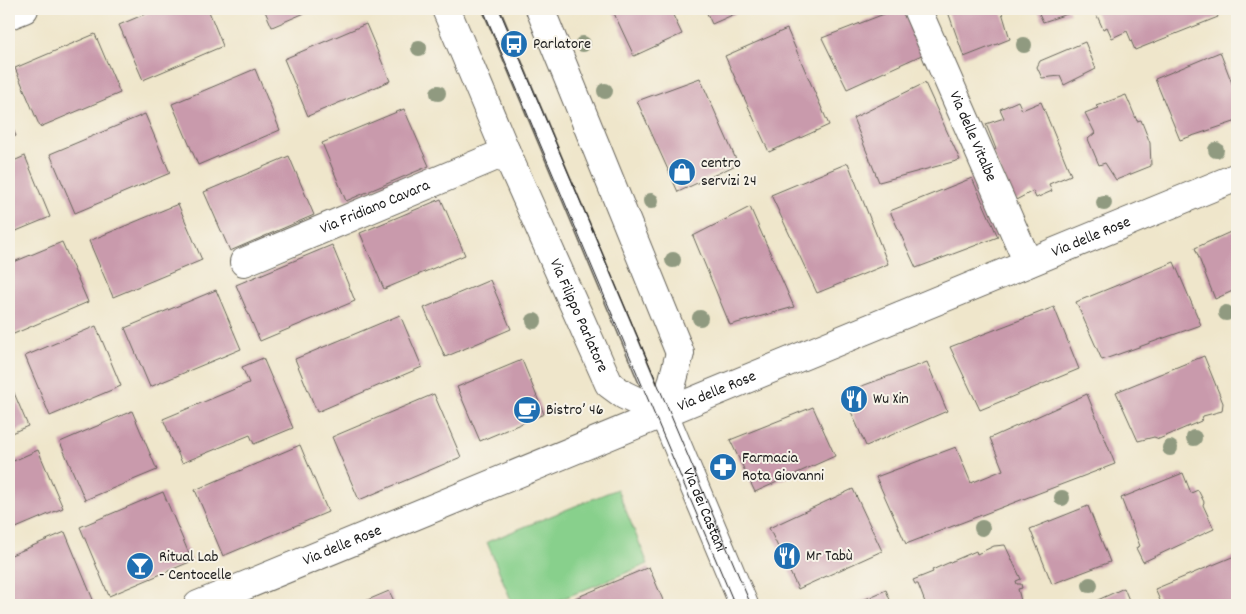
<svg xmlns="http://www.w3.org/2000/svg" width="1246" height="614" font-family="Dekko,sans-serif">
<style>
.green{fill:#88d08c;stroke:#527654}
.building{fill:#c99aac}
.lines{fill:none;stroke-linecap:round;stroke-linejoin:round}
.service-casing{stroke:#666359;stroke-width:18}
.minor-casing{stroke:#666359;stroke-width:30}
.tertiary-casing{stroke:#666359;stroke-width:30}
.service{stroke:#fff;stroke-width:15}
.minor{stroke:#fff;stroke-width:28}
.tertiary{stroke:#fff;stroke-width:28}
.tram{stroke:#1c1c1c;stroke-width:1}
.tree{fill:#909a80}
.labels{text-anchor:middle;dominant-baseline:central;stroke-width:4;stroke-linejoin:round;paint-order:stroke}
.poi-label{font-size:16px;fill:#1c1c1c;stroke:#f7f3e8;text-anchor:start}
.street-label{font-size:16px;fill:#1c1c1c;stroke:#f7f3e8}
</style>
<rect width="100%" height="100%" fill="#f7f3e8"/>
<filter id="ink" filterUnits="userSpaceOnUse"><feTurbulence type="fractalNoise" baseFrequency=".02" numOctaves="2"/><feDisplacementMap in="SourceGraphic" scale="10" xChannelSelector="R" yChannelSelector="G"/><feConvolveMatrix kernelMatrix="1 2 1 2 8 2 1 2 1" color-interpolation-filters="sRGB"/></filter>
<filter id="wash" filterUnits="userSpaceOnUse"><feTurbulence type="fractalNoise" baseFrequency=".0096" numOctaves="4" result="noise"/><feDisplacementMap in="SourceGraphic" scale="20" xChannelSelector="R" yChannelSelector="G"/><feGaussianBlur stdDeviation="1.12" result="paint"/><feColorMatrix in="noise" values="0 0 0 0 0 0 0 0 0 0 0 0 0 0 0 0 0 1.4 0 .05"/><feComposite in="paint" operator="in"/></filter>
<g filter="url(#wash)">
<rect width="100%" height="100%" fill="#efe6cb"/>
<polygon class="green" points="617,489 648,564 547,605 513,605 487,542"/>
<g id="blocks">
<g class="building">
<polygon points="157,9 208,9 223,46 143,80 119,25"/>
<polygon points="264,9 314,9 272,27"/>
<polygon points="612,9 670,9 682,34 634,56"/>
<polygon points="705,9 746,9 712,24"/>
<polygon points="897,9 904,9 926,53 847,89 822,38"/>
<polygon points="947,9 1001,9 1010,39 964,57"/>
<polygon points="1037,9 1068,9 1070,13 1043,22"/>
<polygon points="1094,9 1215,9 1218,17 1135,50 1127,31 1112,38 1107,27 1103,29"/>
<polygon points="366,24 390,81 308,116 284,59"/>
<polygon points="787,29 829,125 769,152 725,56"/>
<polygon points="95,34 120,93 40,127 15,68"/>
<polygon points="1085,42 1096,69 1064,85 1060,76 1042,78 1037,67 1040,61"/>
<polygon points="1220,52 1237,96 1237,121 1180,140 1155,79"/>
<polygon points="255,69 280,130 198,165 172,104"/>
<polygon points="700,78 738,164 678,192 637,101"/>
<polygon points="925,83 960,160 879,182 853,118"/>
<polygon points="1126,95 1137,121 1141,120 1150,143 1151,166 1116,180 1105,163 1099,165 1088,139 1095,133 1085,113 1098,108 1096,106"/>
<polygon points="1018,101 1022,110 1041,102 1071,175 1049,184 1052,191 1036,198 1033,191 1014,201 992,151 996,149 986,124 1004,118 1000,109"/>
<polygon points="404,109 429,166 346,201 322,143"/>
<polygon points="145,114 170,173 75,213 50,154"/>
<polygon points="9,120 16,136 9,139"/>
<polygon points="25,156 50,217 9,234 9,163"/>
<polygon points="289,156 314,215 230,251 204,192"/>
<polygon points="848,163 888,264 817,293 771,195"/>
<polygon points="972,178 998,237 916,268 890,211"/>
<polygon points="441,199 465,255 384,289 360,233"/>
<polygon points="178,204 202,260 113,297 89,241"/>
<polygon points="750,207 794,307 730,325 693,236"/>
<polygon points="1237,229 1237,289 1215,299 1195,248"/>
<polygon points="62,242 88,302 9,336 9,264"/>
<polygon points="332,245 355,301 260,341 236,285"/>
<polygon points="1174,262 1201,325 1102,360 1076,302"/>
<polygon points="490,280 511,329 445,357 424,308"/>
<polygon points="216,290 241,349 150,387 125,328"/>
<polygon points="1054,307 1079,369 980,410 950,347"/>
<polygon points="400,315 422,367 317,412 295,359"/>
<polygon points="96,326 121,386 50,416 25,356"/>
<polygon points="1204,356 1223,403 1222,411 1203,416 1201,421 1159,439 1154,437 1138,441 1116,392"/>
<polygon points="263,358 293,428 254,444 250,435 182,463 163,419 249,383 242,367"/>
<polygon points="522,360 544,414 480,441 457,387"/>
<polygon points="927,362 947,411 866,446 843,393"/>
<polygon points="9,381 28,426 9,434"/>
<polygon points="434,394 461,457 359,500 332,437"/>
<polygon points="1087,394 1115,464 906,544 876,477 956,447 971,483 1003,470 990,438"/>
<polygon points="813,407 835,456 755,492 730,440"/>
<polygon points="132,411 157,470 85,500 60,442"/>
<polygon points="300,445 328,512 223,556 195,490"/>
<polygon points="38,450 63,508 9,531 9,463"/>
<polygon points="1183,473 1191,493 1198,490 1204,502 1203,505 1214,529 1143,562 1136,548 1140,546 1121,498"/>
<polygon points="853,489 882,551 798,589 769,528"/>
<polygon points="163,492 192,561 109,596 80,527"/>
<polygon points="1088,506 1110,562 1052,584 1030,529"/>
<polygon points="65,532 94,602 86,605 9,605 9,556"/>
<polygon points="1005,545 1021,579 1016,581 1017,584 1021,584 1022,588 1018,589 1021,601 1010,605 926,605 918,584 915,584 913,580 933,572 932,570 976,551 977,554 994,546"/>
<polygon points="1237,555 1237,605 1162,605 1155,589"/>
<polygon points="649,567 665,605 559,605"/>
<polygon points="1124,588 1131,605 1087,605"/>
<polygon points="886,590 892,605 852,605"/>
<polygon points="389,591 396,605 356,605"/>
</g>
</g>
</g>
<g filter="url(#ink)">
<use href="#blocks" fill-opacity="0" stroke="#666359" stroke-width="1"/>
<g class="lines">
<g class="service-casing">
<polyline id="service" points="491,9 649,386 663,412"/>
</g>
<g class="minor-casing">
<g id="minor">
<path id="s1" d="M917 9 1028 263"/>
<polyline points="9,15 24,9"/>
<path id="s2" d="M244 262 506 152"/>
<path id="s3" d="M198 605 1237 177"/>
</g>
</g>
<g class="tertiary-casing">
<g id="tertiary">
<path id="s4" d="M446 9 506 152 609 384 624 395 664 414"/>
<polyline points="540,9 680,353 664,414"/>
<path id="s5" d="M664 414 744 605"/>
</g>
</g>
<use href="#service" class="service"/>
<use href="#minor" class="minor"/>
<use href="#tertiary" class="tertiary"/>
<g class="tram">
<polyline points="483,9 735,605"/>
<polyline points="499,9 751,605"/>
</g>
</g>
<g class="tree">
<circle cx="583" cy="44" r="8"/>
<circle cx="1024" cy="45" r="8"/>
<circle cx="419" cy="48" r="8"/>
<circle cx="605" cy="91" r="8"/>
<circle cx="438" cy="93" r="8"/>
<circle cx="1216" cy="150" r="8"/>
<circle cx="651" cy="201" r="8"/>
<circle cx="1104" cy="203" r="8"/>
<circle cx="673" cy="260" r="8"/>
<circle cx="1226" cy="313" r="8"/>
<circle cx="700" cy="318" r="8"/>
<circle cx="534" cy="321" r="8"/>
<circle cx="1194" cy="438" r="8"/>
<circle cx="1170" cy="448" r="8"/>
<circle cx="1062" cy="498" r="8"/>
<circle cx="982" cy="528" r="8"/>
<circle cx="1090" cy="585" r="8"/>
</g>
</g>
<defs>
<g id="bus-disc" transform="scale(1.4375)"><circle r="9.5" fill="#1f6fb2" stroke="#f7f3e8"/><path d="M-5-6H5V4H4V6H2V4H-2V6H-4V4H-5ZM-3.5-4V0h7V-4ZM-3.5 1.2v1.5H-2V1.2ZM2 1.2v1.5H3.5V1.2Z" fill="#fff"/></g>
<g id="shop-disc" transform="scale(1.4375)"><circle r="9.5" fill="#1f6fb2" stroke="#f7f3e8"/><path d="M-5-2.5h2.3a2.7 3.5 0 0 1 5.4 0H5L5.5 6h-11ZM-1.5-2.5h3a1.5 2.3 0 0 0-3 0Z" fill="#fff"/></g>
<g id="restaurant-disc" transform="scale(1.4375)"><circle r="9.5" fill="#1f6fb2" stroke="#f7f3e8"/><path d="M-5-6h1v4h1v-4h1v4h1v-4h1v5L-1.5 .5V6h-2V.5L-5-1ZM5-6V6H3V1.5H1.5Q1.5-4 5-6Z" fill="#fff"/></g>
<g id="cafe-disc" transform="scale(1.4375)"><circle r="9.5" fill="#1f6fb2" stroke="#f7f3e8"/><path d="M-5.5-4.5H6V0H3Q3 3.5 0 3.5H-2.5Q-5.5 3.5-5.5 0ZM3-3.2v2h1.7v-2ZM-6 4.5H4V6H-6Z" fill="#fff"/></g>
<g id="pharmacy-disc" transform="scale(1.4375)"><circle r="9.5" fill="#1f6fb2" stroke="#f7f3e8"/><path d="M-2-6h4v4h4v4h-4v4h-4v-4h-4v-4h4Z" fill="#fff"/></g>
<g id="bar-disc" transform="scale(1.4375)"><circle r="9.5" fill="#1f6fb2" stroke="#f7f3e8"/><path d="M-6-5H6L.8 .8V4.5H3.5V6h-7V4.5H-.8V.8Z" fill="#fff"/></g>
</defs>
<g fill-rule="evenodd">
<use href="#bus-disc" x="514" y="44"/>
<use href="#shop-disc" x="682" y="172"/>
<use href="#restaurant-disc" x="854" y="399"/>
<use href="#cafe-disc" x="527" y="410"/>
<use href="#pharmacy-disc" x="723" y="467"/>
<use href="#restaurant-disc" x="787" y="556"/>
<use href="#bar-disc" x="140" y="566"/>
</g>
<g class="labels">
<g class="poi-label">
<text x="533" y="44">Parlatore</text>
<text x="701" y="163">centro<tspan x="701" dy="18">servizi 24</tspan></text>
<text x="873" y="399">Wu Xin</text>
<text x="546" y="410">Bistro’ 46</text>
<text x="742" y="458">Farmacia<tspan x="742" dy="18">Rota Giovanni</tspan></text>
<text x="806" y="556">Mr Tabù</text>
<text x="159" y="557">Ritual Lab<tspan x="159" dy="18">- Centocelle</tspan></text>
</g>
<g class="street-label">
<text stroke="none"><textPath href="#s1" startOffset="139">Via delle Vitalbe</textPath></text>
<text stroke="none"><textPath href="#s2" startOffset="142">Via Fridiano Cavara</textPath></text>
<text stroke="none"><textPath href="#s3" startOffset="966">Via delle Rose</textPath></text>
<text stroke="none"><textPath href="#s4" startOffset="334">Via Filippo Parlatore</textPath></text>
<text stroke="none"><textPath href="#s3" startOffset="561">Via delle Rose</textPath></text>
<text stroke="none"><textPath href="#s5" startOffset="104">Via dei Castani</textPath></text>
<text stroke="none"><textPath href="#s3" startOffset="156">Via delle Rose</textPath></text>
</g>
</g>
<rect width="1246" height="614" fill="none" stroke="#f7f3e8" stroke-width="30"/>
</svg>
